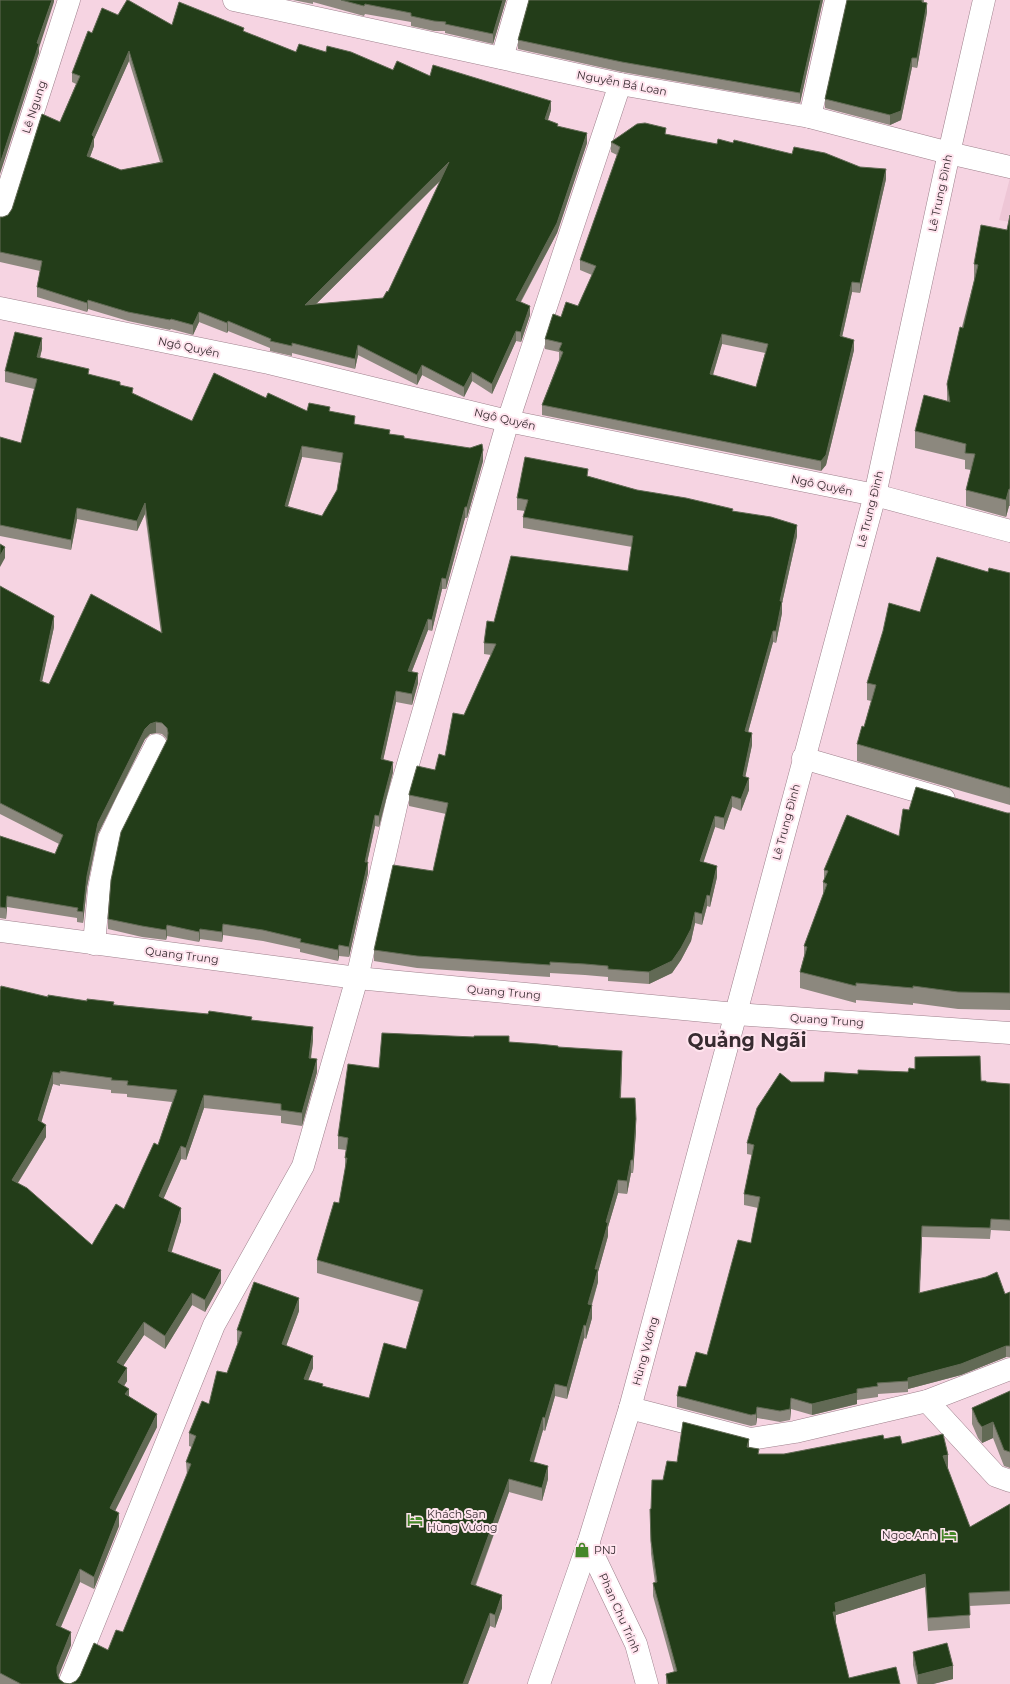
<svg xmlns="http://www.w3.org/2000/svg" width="1010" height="1684" font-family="Montserrat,sans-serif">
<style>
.built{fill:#eec6d6}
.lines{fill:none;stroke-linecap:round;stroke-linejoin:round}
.minor-casing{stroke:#9e808c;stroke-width:23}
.major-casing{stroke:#9e808c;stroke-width:23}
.minor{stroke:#fff;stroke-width:22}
.major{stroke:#fff;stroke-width:22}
.wall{fill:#8c887e;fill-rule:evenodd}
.shaded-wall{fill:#626a55}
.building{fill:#233d19;stroke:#626a55;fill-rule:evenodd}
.labels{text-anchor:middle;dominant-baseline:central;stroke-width:4;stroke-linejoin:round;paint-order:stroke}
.street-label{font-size:11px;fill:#372b30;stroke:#ffe4ee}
.poi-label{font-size:11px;fill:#372b30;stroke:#ffe4ee;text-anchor:start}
.town-label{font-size:19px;font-weight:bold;fill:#372b30;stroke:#ffe4ee}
</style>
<rect width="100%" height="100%" fill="#f6d4e2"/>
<polygon class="built" points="1010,178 1010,222 999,220"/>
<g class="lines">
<g class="minor-casing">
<g id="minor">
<polyline points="234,0 620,84 810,117 949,153 1010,167"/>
<polyline points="502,58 519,0"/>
<polyline points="810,117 836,0"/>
<polyline points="0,215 69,0"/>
<polyline points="0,308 269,363 508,421 875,495 1010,531"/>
<polyline points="803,758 944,799"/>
<polyline points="94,944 99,889 109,839 128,799 156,745"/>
<polyline points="927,1401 996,1476 1010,1481"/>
<polyline points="630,1408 750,1439 795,1432 927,1401 1010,1369"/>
<polyline points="588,1544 636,1644 647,1684"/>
<polyline points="69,1684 214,1325 303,1166 357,978 397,802 508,421 620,84"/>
</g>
</g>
<g class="major-casing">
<g id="major">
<polyline points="0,931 357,978 736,1014 1010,1033"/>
<polyline points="539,1684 588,1544 630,1408 875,495 949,153 984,0"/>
</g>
</g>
<use href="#minor" class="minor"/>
<use href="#major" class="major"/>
</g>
<g class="wall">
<polygon points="293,0 506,0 493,44 445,33 445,31 434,31 411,26 411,22 365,14 364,16 313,2 313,4"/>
<polygon points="529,0 823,0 800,103 622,72 518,49 518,40"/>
<polygon points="847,0 924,0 924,2 927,12 917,68 912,67 901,120 890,125 825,108 825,99"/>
<path d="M118 15 172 25 244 32 296 52H326L393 70 430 76 551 110 548 120 587 143 557 233 521 302 530 315 521 342 516 341 492 394 472 381 464 397 422 375 417 385 358 355 355 369 292 353V356L270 351V348L228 331 227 333 199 322 193 335 171 329 170 330 128 321 88 309 87 312 37 297V287L40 271 0 262V217H3L8 215 12 209 60 122 76 84 72 82V73L92 33ZM129 61 160 162 121 170 90 157 94 146V139ZM441 180 388 292 383 298 316 304Z"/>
<path d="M666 134 886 179 860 293 852 292 842 337 854 350 826 465 821 471 542 415V405L559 360V352L545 349V339L561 317 578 306 592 275 580 270V260L617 155 611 152V142ZM722 344 765 353 756 387 713 375Z"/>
<polygon points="1010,215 1010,506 1009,506 1006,517 966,506 966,490 971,470 965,469 965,460 915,448 915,431 947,401 947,384 974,281 974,264 1007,230"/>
<path d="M42 349 40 358 89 374 120 385 133 394 192 421 266 398 307 411H330L355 424 483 461 467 518H465L446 589H442L432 631 428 630 412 671 418 683 412 705 396 702 383 760 393 772 379 827 375 826 367 862 368 873 349 957 339 956 338 961 300 952V949L263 941 223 935 222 942 200 939 199 942 167 936 166 940 142 937 108 929V919L167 740V739L162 734 156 733 150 734 145 739 98 834 87 887 83 923 77 922V918L7 907 6 919 0 918V836L55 854 59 844 0 814V586L54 627 42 681 49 684 161 633 145 514 137 531 77 519 71 550 0 536V437L21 443 34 389 5 382V371ZM302 457 341 463 337 490 322 516 288 506Z"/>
<polygon points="588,476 637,490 733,511 797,536 782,603 782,613 776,643 773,642 748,732 752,745 745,777 749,790 741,811 732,807 724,830 715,827 703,862 717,877 710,907 707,906 702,925 695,923 691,941 681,960 672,973 649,984 608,981 608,977 585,975 550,973 550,977 417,968 374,961 374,950 433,871 446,814 409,806 409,795 435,770 445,756 464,715 491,655 484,654 484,643 494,622 628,571 632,547 523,528 523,517 525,511 517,510 517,498"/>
<polygon points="988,572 1010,573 1010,805 857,761 857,744 864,727 871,701 867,700 867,683 920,612"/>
<polygon points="909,810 1010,813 1010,1010 958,1009 913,1003 913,1005 856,1000 856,1003 800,988 800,972 804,956 804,946 823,895 823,882 824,880 824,870 899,836"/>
<path d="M0 990 48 997 252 1020 313 1040 311 1059 317 1072 302 1126 281 1123V1116L204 1108 186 1160 181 1159 163 1199 181 1221 171 1252 221 1283 205 1312 192 1305 165 1349 144 1335 123 1366 127 1381 124 1386 129 1396 157 1427 115 1511 119 1526 94 1589 80 1582 61 1627 71 1645 58 1677 59 1679 64 1683 70 1684 76 1681 108 1650 123 1632 187 1475 186 1462 192 1447 189 1446V1433L209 1404 227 1373 238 1343 237 1342V1330L299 1311 286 1346 313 1368 308 1380 323 1386 369 1398 406 1349 419 1302 317 1273V1260L339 1203 345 1170V1158L346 1150 338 1149V1136L379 1068 509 1042 558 1047 622 1064 621 1098 636 1131 633 1173H631L627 1194 618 1193 608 1227V1236L598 1272V1282L592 1305V1318L586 1339 584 1338 567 1399 555 1396 545 1431 543 1430 534 1462 548 1479 542 1501 509 1492 476 1585 502 1608 495 1628 490 1626 468 1684H0ZM53 1084 60 1086V1084L111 1090V1093L127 1094V1097L172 1102 158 1145 124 1209 92 1245 18 1183 46 1137 41 1122Z"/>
<polygon points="981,1081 986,1082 1010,1084 1010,1231 991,1230 990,1239 922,1237 920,1293 1005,1294 1010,1292 1010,1357 1006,1357 961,1375 908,1389 908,1392 878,1394 878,1397 857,1400 857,1404 812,1415 791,1409 790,1420 780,1422 757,1418 756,1425 751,1426 677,1407 677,1396 686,1387 707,1355 751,1243 758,1208 744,1205 744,1194 752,1155 747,1154 747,1143 791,1082 824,1082"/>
<polygon points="1010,1391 1010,1468 1004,1466 993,1438 982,1443 978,1438 972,1424 972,1408"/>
<polygon points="884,1439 902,1444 948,1468 947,1468 970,1527 1010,1504 1010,1604 969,1606 970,1628 928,1631 925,1587 836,1615 836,1625 849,1678 900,1684 666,1684 666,1674 674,1672 653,1596 653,1583 655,1583 651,1554 650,1509 651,1509 663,1480 677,1462 749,1448 759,1454 784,1454"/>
<polygon points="913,1652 953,1679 933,1684 917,1684 913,1665"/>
</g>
<g class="shaded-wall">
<polygon points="52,0 54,0 54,2 39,48 39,53 0,174 0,164 37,43"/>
<polygon points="503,0 506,0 493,44 493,34"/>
<polygon points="821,0 823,0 800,103 800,93"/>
<polygon points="927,3 927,12 917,68 917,58"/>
<polygon points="129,51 129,61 94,139 94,146 87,165 87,156 92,135"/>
<polygon points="912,58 912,67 901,120 890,125 890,115"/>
<polygon points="551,101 551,110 545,129 545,119"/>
<polygon points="587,133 587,143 557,233 516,310 516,300"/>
<polygon points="449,162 449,172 305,315 305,305"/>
<polygon points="886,169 886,179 860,293 860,283"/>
<polygon points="852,282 852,292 840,346 840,336"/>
<polygon points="88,300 88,309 87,312 87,303"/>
<polygon points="530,306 530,315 521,342 521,332"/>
<polygon points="199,312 199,322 193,335 193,325"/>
<polygon points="228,321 228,331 227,333 227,323"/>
<polygon points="516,331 516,341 492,394 492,384"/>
<polygon points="722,334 722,344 710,384 710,374"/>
<polygon points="42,338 42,349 37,368 37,357"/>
<polygon points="854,340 854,350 826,465 821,471 821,461"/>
<polygon points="358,345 358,355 355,369 355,359"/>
<polygon points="422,365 422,375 417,385 417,375"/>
<polygon points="472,372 472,381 464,397 464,387"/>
<polygon points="302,446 302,457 285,516 285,506"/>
<polygon points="483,450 483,461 467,518 467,507"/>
<polygon points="1009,489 1009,506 1006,517 1006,500"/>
<polygon points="145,503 145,514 137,531 137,521"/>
<polygon points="465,507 465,518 446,589 446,579"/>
<polygon points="77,508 77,519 71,550 71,540"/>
<polygon points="797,525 797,536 782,603 782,613 776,643 776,631 780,601"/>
<polygon points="5,547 5,558 0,567 0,556"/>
<polygon points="442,578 442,589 432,631 432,620"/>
<polygon points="54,616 54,627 40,691 40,681"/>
<polygon points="428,619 428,630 408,681 408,671"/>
<polygon points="773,631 773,642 745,743 745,731"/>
<polygon points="418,673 418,683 412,705 412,694"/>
<polygon points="396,691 396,702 381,770 381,759"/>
<polygon points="156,722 156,733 150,734 145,739 98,834 87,887 83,923 83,912 87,876 98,823 145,729 150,724"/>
<polygon points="752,733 752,745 743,788 743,776"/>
<polygon points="393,762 393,772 379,827 379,816"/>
<polygon points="749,778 749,790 741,811 741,799"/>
<polygon points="732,796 732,807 724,830 724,818"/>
<polygon points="375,815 375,826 365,872 365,862"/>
<polygon points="715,816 715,827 700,873 700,861"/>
<polygon points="368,862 368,873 349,957 349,947"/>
<polygon points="717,866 717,877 710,907 710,896"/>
<polygon points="707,895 707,906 702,925 702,914"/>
<polygon points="7,896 7,907 6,919 6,908"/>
<polygon points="695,912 695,923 691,941 681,960 672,973 649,984 649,972"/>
<polygon points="223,924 223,935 222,942 222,932"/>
<polygon points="167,925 167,936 166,940 166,930"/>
<polygon points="200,929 200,939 199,942 199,932"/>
<polygon points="339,945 339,956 338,961 338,950"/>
<polygon points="313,1027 313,1040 309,1071 309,1058"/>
<polygon points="622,1051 622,1064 620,1110 620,1098"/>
<polygon points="317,1059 317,1072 302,1126 302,1113"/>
<polygon points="53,1072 53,1084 38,1133 38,1120"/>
<polygon points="204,1095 204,1108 186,1160 186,1148"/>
<polygon points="636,1119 636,1131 633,1173 633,1160"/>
<polygon points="46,1125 46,1137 12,1192 12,1180"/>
<polygon points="181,1146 181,1159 159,1209 159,1196"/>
<polygon points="631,1160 631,1173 627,1194 627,1181"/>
<polygon points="618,1180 618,1193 608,1227 608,1236 598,1272 598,1282 588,1316 588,1304 595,1269 606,1222"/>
<polygon points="181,1208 181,1221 168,1264 168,1251"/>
<polygon points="922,1226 922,1237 919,1304 919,1293"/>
<polygon points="221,1270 221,1283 205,1312 205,1300"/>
<polygon points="192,1293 192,1305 165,1349 165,1336"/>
<polygon points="299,1298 299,1311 282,1357 282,1344"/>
<polygon points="592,1305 592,1318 586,1339 586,1326"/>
<polygon points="144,1322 144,1335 117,1375 117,1362"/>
<polygon points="584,1325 584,1338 567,1399 567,1387"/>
<polygon points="1006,1346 1006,1357 961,1375 908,1389 908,1378"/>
<polygon points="313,1356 313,1368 304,1391 304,1379"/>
<polygon points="127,1368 127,1381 118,1395 118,1382"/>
<polygon points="555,1384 555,1396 545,1431 545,1418"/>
<polygon points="129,1389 129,1401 125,1394"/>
<polygon points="857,1393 857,1404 812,1415 812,1404"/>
<polygon points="791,1398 791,1409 790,1420 790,1409"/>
<polygon points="757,1407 757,1418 756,1425 756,1414"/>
<polygon points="157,1414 157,1427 110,1521 110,1508"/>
<polygon points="543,1417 543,1430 530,1474 530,1461"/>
<polygon points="993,1422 993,1438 982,1443 982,1427"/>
<polygon points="749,1439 749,1451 747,1447"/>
<polygon points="948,1455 948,1468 943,1469 943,1456"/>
<polygon points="548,1466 548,1479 542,1501 542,1488"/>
<polygon points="509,1479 509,1492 471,1596 471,1584"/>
<polygon points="119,1513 119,1526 94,1589 94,1577"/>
<polygon points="80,1569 80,1582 56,1638 56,1625"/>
<polygon points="925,1574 925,1587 836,1615 836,1625 833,1612 835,1603"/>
<polygon points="502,1595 502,1608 495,1628 495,1615"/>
<polygon points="490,1613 490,1626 468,1684 463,1684"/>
<polygon points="71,1632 71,1645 57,1679 57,1667"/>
<polygon points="953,1666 953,1679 933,1684 918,1684 918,1675"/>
</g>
<g class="building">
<polygon points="0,0 52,0 37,43 39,44 0,164"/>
<path d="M127 0H128L172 25 179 2 244 28 243 31 296 52 299 44 326 52 327 46 351 52 393 70 397 61 430 76 433 65 551 101 545 119 558 124 557 126 587 133 557 223 516 300 530 306 521 332 516 331 492 384 472 372 464 387 422 365 417 375 358 345 355 359 292 343V346L270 341 271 339 228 321 227 323 199 312 193 325 171 319 170 320 128 312 88 300 87 303 37 287 42 261 0 252V217H3L8 215 12 209 42 114 60 122 80 76 72 73 88 31 92 33 102 8 118 15ZM129 51 163 162 121 170 87 156 94 137 92 135ZM449 162 388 292 387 291 383 298 305 305Z"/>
<polygon points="341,0 503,0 493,34 445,24 446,22 434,21 411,16 411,13 365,4 364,6"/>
<polygon points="529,0 821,0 800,93 622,62 518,40"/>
<polygon points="847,0 922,0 922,2 927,3 917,58 912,58 901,111 890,115 825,99"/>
<path d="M645 123 666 128 665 134 717 144 718 139 733 143 734 140 792 154 794 147 825 153 860 167 886 169 860 283 852 282 840 336 854 340 826 455 821 461 542 405 563 352 559 350 562 343 545 339 553 314 561 317 566 302 578 306 596 266 580 260 620 147 611 142 637 124ZM722 334 768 344 756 387 710 374Z"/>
<polygon points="1010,215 1010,489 1009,489 1006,500 966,490 975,454 965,453 966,444 915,431 924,395 950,402 947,384 960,327 963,328 978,265 974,264 981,225 1007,230"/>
<path d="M15 332 42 338 37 357 89 369 88 374 120 382V385L133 388 132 393 192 421 214 373 266 398 268 393 307 411 309 403 330 407 329 411 355 416 354 424 390 430 389 434 404 436V438L470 448 482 444 483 450 467 507H465L446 579 442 578 432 620 428 619 408 671 418 673 412 694 396 691 381 759 393 762 379 816 375 815 365 862H368L349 947 339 945 338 950 300 942 301 939 263 930 223 924 222 932 200 929 199 932 167 925 166 930 142 926 108 919 111 880 121 832 167 740 168 733 167 728 162 723 156 722 150 724 145 729 98 823 87 876 83 912 77 911 78 908 7 896 6 908 0 907V836L55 854 63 835 0 803V586L54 616 40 681 49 684 91 594 162 633 145 503 137 521 77 508 71 540 0 525V437L21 443 37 379 5 371ZM302 446 343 453 337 490 322 516 285 506Z"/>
<polygon points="525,457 588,469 587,476 637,490 686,498 733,509 732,511 771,517 797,525 780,601 782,601 776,631 773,631 745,731 752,733 743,776 749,778 741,799 732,796 724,818 715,816 700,861 717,866 710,896 707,895 702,914 695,912 691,929 681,948 672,961 649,972 608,969 608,966 585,964 550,962 550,965 417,956 374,950 393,865 433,871 448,803 409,795 409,794 417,766 435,770 439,754 445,756 453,713 464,715 496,644 484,643 487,621 494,622 511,556 628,571 633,536 523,517 528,500 517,498"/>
<polygon points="0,544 5,547 0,556"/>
<polygon points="937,557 988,572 989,568 1010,573 1010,788 857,744 862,726 864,727 876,685 867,683 883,631 889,603 920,612"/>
<polygon points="916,787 1007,813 1010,813 1010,993 958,992 913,986 913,988 856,983 856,986 800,972 807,947 804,946 827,884 823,882 828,871 824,870 847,815 899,836 903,809 909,810"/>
<path d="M1 986 48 997V995L87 1001V999L114 1002 113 1005 208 1014 209 1011 252 1017 251 1020 313 1027 309 1058 317 1059 302 1113 281 1110V1104L204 1095 186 1148 181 1146 159 1196 181 1208 168 1251 221 1270 205 1300 192 1293 165 1336 144 1322 117 1362 127 1368 118 1382 129 1389 125 1394 157 1414 110 1508 119 1513 94 1577 80 1569 56 1625 71 1632 57 1667V1673L59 1679 64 1683 70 1684 76 1681 80 1676 94 1643 108 1650 116 1630 123 1632 191 1464 186 1462 196 1436 189 1433 202 1401 209 1404 217 1371 227 1373 242 1332 237 1330 254 1282 299 1298 282 1344 313 1356 304 1379 323 1384 322 1386 369 1398 384 1343 406 1349 423 1290 317 1260 334 1202 339 1203 347 1158H345L348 1138 338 1136 348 1064 379 1068 382 1033 474 1037V1036H509V1042L538 1044 558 1046V1047L622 1051 620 1098H635L636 1119 633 1160H631L627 1181 618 1180 606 1222 608 1223 595 1269H598L588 1304 592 1305 586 1326 584 1325 567 1387 555 1384 545 1418 543 1417 530 1461 548 1466 542 1488 509 1479 471 1584 502 1595 495 1615 490 1613 463 1684H21L0 1673V990ZM60 1071 112 1078 111 1080 128 1081 127 1085 177 1090 158 1145 154 1143 124 1209 116 1204 92 1245 27 1188 12 1180 46 1125 38 1120 53 1072 60 1073Z"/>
<polygon points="980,1056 981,1081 986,1081 986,1082 1010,1084 1010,1220 991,1219 990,1228 922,1226 919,1293 986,1277 997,1272 1005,1294 1010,1292 1010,1346 1006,1346 961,1364 908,1378 908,1381 877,1383 878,1386 857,1389 857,1393 812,1404 791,1398 790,1409 780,1411 757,1407 756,1414 751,1415 677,1396 679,1386 686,1387 696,1352 707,1355 738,1240 751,1243 760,1197 744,1194 754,1145 747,1143 757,1108 780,1073 791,1082 824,1082 825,1072 858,1074 858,1070 908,1072 909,1068 915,1069 915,1057"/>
<polygon points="1010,1391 1010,1452 1004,1450 993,1422 982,1427 978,1422 972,1408"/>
<polygon points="683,1422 749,1439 747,1447 759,1449 758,1454 784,1454 883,1435 884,1439 900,1436 902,1444 943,1434 948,1455 943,1456 970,1527 1010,1504 1010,1591 969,1593 970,1615 928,1618 925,1574 835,1603 836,1612 833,1612 849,1678 896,1667 900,1684 668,1684 666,1674 677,1671 653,1583 657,1582 651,1541 650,1509 651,1509 652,1480 663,1480 667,1461 677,1462"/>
<polygon points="947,1643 953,1666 918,1675 913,1652"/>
</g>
<defs>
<g id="hotel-bare" transform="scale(1.2)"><path d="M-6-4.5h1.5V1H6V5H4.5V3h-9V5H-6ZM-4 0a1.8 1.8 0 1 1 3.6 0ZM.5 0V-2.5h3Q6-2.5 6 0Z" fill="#458628" stroke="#ffe4ee" stroke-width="2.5" paint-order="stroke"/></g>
<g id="shop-bare" transform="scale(1.2)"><path d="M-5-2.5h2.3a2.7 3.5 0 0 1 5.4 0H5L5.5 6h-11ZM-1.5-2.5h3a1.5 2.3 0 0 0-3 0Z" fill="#458628" stroke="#ffe4ee" stroke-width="2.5" paint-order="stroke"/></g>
</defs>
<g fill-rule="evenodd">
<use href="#hotel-bare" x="415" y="1520"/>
<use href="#hotel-bare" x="949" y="1535"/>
<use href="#shop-bare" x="582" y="1550"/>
</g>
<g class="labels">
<g class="street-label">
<text transform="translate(622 83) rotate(11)">Nguyễn Bá Loan</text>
<text transform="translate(34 107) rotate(-72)">Lê Ngung</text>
<text transform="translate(940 193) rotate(-78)">Lê Trung Đình</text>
<text transform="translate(189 347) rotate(12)">Ngô Quyền</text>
<text transform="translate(505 419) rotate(13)">Ngô Quyền</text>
<text transform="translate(822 485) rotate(12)">Ngô Quyền</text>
<text transform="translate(870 509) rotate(-76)">Lê Trung Đình</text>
<text transform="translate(786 822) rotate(-75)">Lê Trung Đình</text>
<text transform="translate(182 955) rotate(7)">Quang Trung</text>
<text transform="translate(504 992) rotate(5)">Quang Trung</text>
<text transform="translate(827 1020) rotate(4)">Quang Trung</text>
<text transform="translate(645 1351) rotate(-75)">Hùng Vương</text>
<text transform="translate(620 1613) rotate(66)">Phan Chu Trinh</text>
</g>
<g class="poi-label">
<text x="427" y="1514">Khách Sạn<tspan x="427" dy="13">Hùng Vương</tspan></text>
<text x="937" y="1535" text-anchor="end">Ngoc Anh</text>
<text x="594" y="1550">PNJ</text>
</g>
<g class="town-label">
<text x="747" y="1040">Quảng Ngãi</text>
</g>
</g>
</svg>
